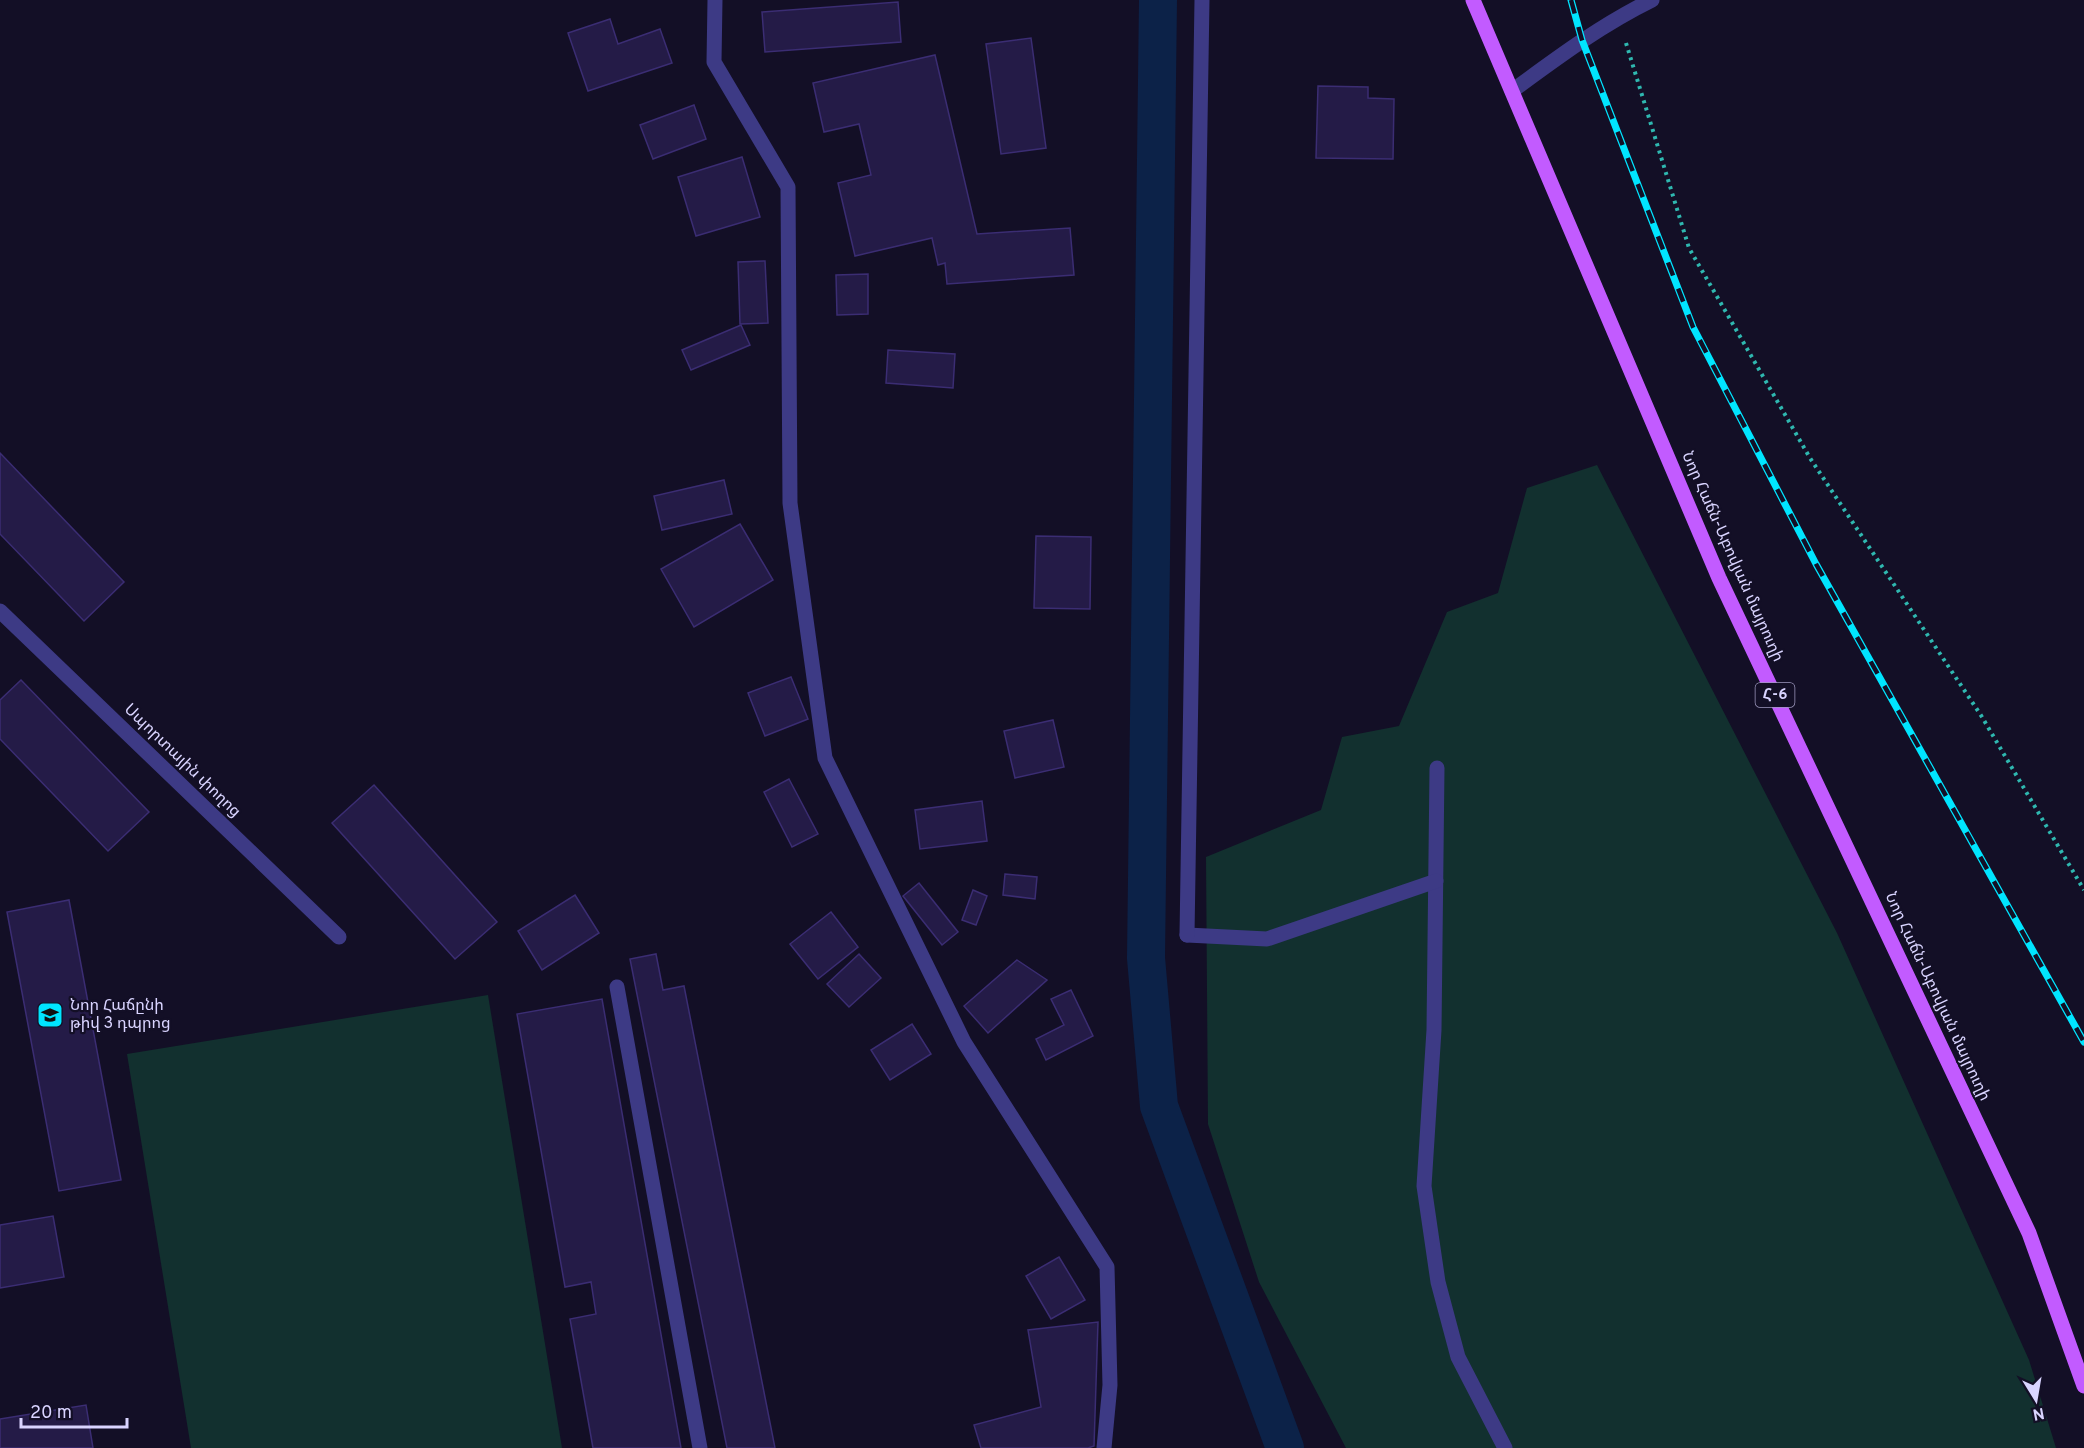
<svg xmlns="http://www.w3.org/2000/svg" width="2084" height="1448" font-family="Overpass,'Noto Sans Armenian',sans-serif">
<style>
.green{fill:#12302f}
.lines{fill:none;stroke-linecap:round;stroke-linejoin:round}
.canal{stroke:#0c2248;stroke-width:38}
.building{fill:#241b47;stroke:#3b2d73;stroke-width:1.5}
.path{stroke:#2fb8b0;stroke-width:4;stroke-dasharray:3 4.5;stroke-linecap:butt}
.lane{stroke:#3d3a85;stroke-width:15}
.street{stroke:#3d3a85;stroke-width:15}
.primary{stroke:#c25bff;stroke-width:15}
.rail-casing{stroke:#00e5ff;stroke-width:7}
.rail{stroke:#130f26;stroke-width:4.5;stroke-dasharray:14;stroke-linecap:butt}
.labels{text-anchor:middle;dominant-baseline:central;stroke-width:4.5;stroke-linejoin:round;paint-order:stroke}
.shield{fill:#130f26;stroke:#9e99be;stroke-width:1.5}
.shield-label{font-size:15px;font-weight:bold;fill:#d9d4ff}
.street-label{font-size:16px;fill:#d9d4ff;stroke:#130f26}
.poi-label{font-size:16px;fill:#d9d4ff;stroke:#130f26;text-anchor:start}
</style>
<rect width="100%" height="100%" fill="#130f26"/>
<g class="green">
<polygon points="1597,465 1837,933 2029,1360 2056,1448 1346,1448 1259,1282 1208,1124 1206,857 1321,810 1342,737 1399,726 1447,612 1498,593 1527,488"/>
<polygon points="488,995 562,1448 191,1448 127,1054"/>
</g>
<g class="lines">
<polyline class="canal" points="1158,0 1146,958 1159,1106 1285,1448"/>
</g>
<g class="building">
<polygon points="898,2 901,42 765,52 762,12"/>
<polygon points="610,19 618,44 660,29 672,63 588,91 568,33"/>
<polygon points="1031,38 1046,148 1001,154 986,44"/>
<polygon points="935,55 977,234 1070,228 1074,275 947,284 945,263 938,265 932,238 855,256 838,183 871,175 859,124 824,132 813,83"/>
<polygon points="1318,86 1368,87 1368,98 1394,99 1393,159 1316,158"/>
<polygon points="694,105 706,139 653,159 640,125"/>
<polygon points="742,157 760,217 696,236 678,177"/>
<polygon points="765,261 768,323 740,324 738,262"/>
<polygon points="868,274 868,314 837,315 836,275"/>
<polygon points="741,325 750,345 691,370 682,350"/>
<polygon points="888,350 955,354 953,388 886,383"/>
<polygon points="0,453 124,582 84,621 0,534"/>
<polygon points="724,480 732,514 662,530 654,496"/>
<polygon points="740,524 773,580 694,627 661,569"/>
<polygon points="1036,536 1091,537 1090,609 1034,608"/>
<polygon points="791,677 808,719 765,736 748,693"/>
<polygon points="21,680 149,812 108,851 0,739 0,700"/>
<polygon points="1053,720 1064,767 1015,778 1004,731"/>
<polygon points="789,779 818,834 792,847 764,792"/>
<polygon points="374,785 497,922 455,959 332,823"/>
<polygon points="982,801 987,841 920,849 915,810"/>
<polygon points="1005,874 1037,877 1035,899 1003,895"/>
<polygon points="919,883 958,932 942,945 903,896"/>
<polygon points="973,890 987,896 976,925 962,920"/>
<polygon points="575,895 599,933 542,970 518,931"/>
<polygon points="69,900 121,1180 59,1191 7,912"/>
<polygon points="831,912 858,947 818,979 790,944"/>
<polygon points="656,954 663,990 684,986 775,1448 727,1448 630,959"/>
<polygon points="859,954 881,978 849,1007 827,984"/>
<polygon points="1017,960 1047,980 988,1033 964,1006"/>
<polygon points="1071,990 1093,1036 1046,1060 1036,1039 1064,1025 1051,999"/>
<polygon points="602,999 681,1448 593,1448 570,1319 596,1314 591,1282 565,1287 517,1014"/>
<polygon points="912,1024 931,1054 890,1080 871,1050"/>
<polygon points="53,1216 64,1277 0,1288 0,1225"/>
<polygon points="1059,1257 1085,1300 1051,1319 1026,1276"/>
<polygon points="1098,1322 1094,1446 1088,1448 981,1448 974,1425 1041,1407 1028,1330"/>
<polygon points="86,1405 93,1448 0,1448 0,1419"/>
</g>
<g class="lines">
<polyline class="path" points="1626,43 1689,248 1810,458 1982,717 2084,890"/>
<g class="lane">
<path d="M1512 91C1557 58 1601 25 1652 0"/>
<polyline points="1437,768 1434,1030 1424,1186 1438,1282 1458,1357 1505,1448"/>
<polyline points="1187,935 1267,939 1436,881"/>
<polyline points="617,987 700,1448"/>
</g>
<g class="street">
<polyline points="715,0 714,62 788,187 790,503 825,758 964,1042 1107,1267 1110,1385 1104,1448"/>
<polyline points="0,611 339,937"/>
<polyline points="1187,935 1202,0"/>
</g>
<polyline class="primary" points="1473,0 1719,578 2029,1233 2084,1386"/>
<g class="rail-casing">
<polyline id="rail" points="1571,0 1582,40 1693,327 1816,564 2084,1042"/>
</g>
<use href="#rail" class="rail"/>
</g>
<defs>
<g id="school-square" transform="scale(1.35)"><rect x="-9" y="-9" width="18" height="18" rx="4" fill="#00e5ff" stroke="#130f26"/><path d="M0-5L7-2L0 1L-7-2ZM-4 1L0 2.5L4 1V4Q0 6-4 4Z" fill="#111"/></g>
</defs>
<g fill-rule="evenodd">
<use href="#school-square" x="50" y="1015"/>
</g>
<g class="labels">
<rect class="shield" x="1755.5" y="683" width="39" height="24" rx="4.5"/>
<g class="shield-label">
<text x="1775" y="695">Հ-6</text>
</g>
<g class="street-label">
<text transform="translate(1732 557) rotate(66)">Նոր Հաճն-Աբովյան մայրուղի</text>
<text transform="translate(182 761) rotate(44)">Սպորտային փողոց</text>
<text transform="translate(1937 997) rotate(65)">Նոր Հաճն-Աբովյան մայրուղի</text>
</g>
<g class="poi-label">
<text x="70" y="1006">Նոր Հաճընի<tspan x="70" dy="18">թիվ 3 դպրոց</tspan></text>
</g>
</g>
<g transform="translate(2036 1400) rotate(169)" stroke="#130f26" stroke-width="4.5" paint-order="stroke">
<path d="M0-4.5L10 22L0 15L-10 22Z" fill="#d9d4ff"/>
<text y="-9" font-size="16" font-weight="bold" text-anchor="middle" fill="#d9d4ff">N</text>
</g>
<path d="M21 1418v9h106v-9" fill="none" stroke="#d9d4ff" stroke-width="3"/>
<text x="30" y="1418" font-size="18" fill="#d9d4ff" stroke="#130f26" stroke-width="4.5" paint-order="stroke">20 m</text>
</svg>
